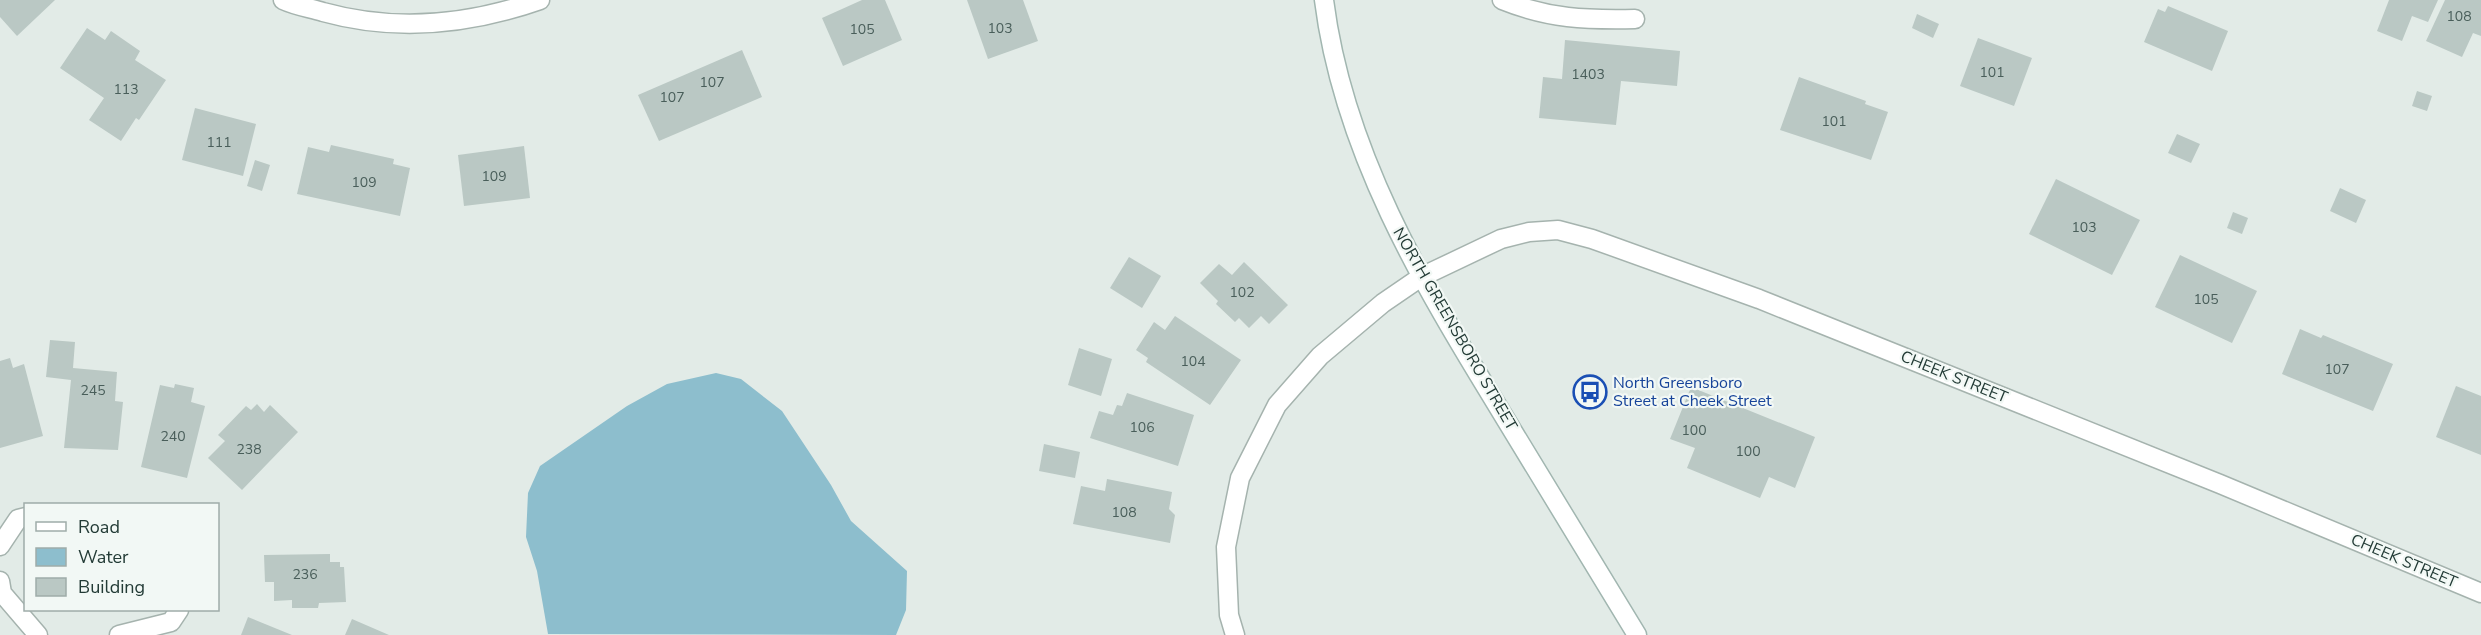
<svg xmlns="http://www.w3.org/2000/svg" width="2481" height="635" font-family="'Nunito Sans',sans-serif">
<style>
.water{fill:#8dbecd}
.building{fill:#bac8c4}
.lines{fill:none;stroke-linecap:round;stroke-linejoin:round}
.service-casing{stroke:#a5b3ae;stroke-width:21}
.minor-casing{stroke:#a5b3ae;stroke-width:21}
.secondary-casing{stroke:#a1b6b0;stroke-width:21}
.service{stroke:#fff;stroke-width:18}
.minor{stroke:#fff;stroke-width:18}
.secondary{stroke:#fff;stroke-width:18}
.labels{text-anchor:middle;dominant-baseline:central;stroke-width:4.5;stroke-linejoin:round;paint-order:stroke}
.number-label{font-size:14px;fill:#495e5a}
.street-label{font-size:16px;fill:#233b36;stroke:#f2f8f5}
.transit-label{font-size:16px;fill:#164399;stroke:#f2f8f5;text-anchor:start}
</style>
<rect width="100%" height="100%" fill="#e2ebe7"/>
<polygon class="water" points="716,373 741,379 782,411 831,485 851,521 907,571 906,610 896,635 548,634 537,571 526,537 528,493 540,466 627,406 667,384"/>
<g class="building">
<polygon points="0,0 55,0 17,36 0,17"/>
<polygon points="862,0 885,0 902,40 843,66 822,18"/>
<polygon points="967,0 1023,0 1038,41 988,59"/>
<polygon points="2389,0 2438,0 2428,22 2412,16 2402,41 2377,31"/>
<polygon points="2445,0 2481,0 2481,36 2473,33 2462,57 2426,41"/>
<polygon points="2168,6 2228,31 2212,71 2144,42 2158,9 2165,12"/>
<polygon points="1917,14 1939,24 1933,38 1912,28"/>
<polygon points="87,28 105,40 111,31 140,51 135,60 166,80 139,120 136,118 121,141 89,120 104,98 60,68"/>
<polygon points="1978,38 2032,58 2014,106 1960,86"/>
<polygon points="1565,40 1680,51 1677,86 1621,81 1616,125 1539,118 1543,77 1562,79"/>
<polygon points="742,50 762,97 659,141 638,95"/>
<polygon points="1799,77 1866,101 1865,104 1888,112 1871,160 1780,130"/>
<polygon points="2417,91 2432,96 2427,111 2412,106"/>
<polygon points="195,108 256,124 243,176 182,160"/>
<polygon points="2177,134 2200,144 2191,163 2168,153"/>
<polygon points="331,145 394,159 393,164 410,168 400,216 297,194 308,147 329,152"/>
<polygon points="524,146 530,198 464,206 458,155"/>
<polygon points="255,160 270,165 262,191 247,186"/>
<polygon points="2056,179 2140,220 2112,275 2029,234"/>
<polygon points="2340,188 2366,200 2356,223 2330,211"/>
<polygon points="2233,212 2248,218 2242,234 2227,228"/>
<polygon points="2180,255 2257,291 2232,343 2155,307"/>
<polygon points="1129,257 1161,276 1142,308 1110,288"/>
<polygon points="1244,262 1288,305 1269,324 1261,316 1249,328 1239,318 1235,322 1216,304 1218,301 1200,283 1219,264 1232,275"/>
<polygon points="1175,316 1241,360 1210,405 1146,362 1148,358 1136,350 1154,322 1165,330"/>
<polygon points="2300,329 2321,338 2323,335 2393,364 2373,411 2282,374"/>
<polygon points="50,340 75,342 73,368 117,372 115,401 123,402 118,450 64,448 71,380 46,377"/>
<polygon points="1079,348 1112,359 1101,396 1068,385"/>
<polygon points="10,358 13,368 24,364 43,436 0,448 0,361"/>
<polygon points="175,384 194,388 191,402 205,406 187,478 141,467 160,385 174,388"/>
<polygon points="2456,386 2481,396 2481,455 2436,437"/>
<polygon points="1691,387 1815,437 1795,488 1769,477 1760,498 1687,468 1695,448 1670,439"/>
<polygon points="1127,393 1194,415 1178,466 1090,438 1099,411 1113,415 1117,405 1122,406"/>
<polygon points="257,404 264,412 270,405 298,432 242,490 208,458 225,441 218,435 246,406 251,410"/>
<polygon points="1044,444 1080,452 1075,478 1039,471"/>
<polygon points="1107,479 1172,492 1169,509 1175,515 1170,543 1073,524 1081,486 1105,491"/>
<polygon points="330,554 330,562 340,562 340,567 344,567 346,602 319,603 318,608 292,608 292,600 274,601 274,582 265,582 264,555"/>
<polygon points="248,617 292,635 241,635"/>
<polygon points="352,619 389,635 345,635"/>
</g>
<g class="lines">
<g class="service-casing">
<path id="service" d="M1502 0C1549 19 1586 20 1635 19"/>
</g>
<g class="minor-casing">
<g id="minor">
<path d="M283 0C296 6 310 8 323 12 395 32 469 25 540 0"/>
<polyline points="0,546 18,519 26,517"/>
<polyline points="0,581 2,593 38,635"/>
<polyline points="119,635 171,622 179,610"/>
<polyline points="1235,635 1229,615 1226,547 1240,478 1277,405 1320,356 1383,303 1421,277 1501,239 1529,232 1558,230 1592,239 1759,299 2220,484 2481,593"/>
</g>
</g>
<g class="secondary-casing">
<path id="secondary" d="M1324 0C1343 151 1422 283 1500 410 1546 485 1592 560 1637 635"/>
</g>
<use href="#service" class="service"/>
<use href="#minor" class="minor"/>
<use href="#secondary" class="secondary"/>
</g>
<defs>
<g id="bus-ring" transform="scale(1.725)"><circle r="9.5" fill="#f2f8f5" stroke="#1a4fb4" stroke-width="1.5"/><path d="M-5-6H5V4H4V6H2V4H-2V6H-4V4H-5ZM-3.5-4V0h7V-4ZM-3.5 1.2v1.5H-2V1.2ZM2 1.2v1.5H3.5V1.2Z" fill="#1a4fb4"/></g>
</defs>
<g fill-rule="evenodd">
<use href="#bus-ring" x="1590" y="392"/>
</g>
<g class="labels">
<g class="number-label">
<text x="2459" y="16">108</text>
<text x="1000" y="28">103</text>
<text x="862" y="29">105</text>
<text x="1992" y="72">101</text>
<text x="1588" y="74">1403</text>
<text x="712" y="82">107</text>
<text x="126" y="89">113</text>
<text x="672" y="97">107</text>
<text x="1834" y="121">101</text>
<text x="219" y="142">111</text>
<text x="494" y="176">109</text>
<text x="364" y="182">109</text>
<text x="2084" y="227">103</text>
<text x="1242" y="292">102</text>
<text x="2206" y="299">105</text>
<text x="1193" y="361">104</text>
<text x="2337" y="369">107</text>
<text x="93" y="390">245</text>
<text x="1142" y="427">106</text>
<text x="1694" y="430">100</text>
<text x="173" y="436">240</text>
<text x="249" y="449">238</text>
<text x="1748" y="451">100</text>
<text x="1124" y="512">108</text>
<text x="305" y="574">236</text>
</g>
<g class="street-label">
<text transform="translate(1455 329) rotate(60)">NORTH GREENSBORO STREET</text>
<text transform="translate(1954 377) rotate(22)">CHEEK STREET</text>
<text transform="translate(2404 561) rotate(23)">CHEEK STREET</text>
</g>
<g class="transit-label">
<text x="1613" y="383">North Greensboro<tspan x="1613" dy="18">Street at Cheek Street</tspan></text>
</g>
</g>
<rect x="24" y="503" width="195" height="108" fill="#f2f8f5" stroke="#9faca9" stroke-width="1.5"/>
<rect x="36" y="522" width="30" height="9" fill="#ffffff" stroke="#9faca9" stroke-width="1.5"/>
<text x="78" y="533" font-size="18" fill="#233b36">Road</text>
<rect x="36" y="548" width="30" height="18" fill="#8dbecd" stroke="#9faca9" stroke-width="1.5"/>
<text x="78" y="563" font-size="18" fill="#233b36">Water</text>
<rect x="36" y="578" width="30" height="18" fill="#bac8c4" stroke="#9faca9" stroke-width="1.5"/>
<text x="78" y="593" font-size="18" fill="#233b36">Building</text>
</svg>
